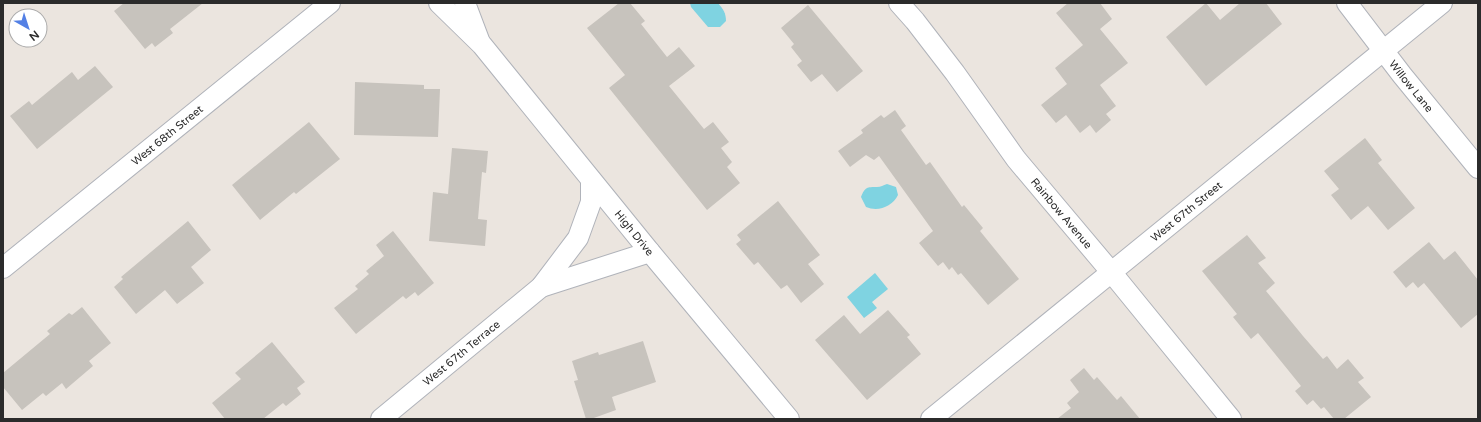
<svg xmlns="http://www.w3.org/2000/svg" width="1481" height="422" font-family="'Varela Round',sans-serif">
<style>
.water{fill:#7fd3e1}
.building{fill:#c7c3bd}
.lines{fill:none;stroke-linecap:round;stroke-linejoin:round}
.street-casing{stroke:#b0b3ba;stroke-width:22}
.street{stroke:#fff;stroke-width:20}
.labels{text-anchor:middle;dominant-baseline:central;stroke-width:3.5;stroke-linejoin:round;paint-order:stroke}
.street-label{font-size:11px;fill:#2b2b2b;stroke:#fff}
</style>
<rect width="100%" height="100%" fill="#ebe5df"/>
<g class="water">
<path d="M690 3H718C723 9 726 13 726 21L720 27H708L691 7Z"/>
<path d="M887 184 896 187 898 195C892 207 878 212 866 207L861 197C865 187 867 187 877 187 881 187 883 185 887 184Z"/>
<polygon points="875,273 888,289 872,302 877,308 864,318 847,297"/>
</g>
<g class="building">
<polygon points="124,3 203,3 170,29 173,33 155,47 152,43 145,49 114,11"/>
<polygon points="619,3 630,3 645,21 641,24 667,57 679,47 695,66 669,86 704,129 713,122 729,142 721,148 732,162 727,167 740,183 707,210 609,88 625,75 587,28"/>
<polygon points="1068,3 1100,3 1112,19 1100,29 1128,63 1100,85 1116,106 1106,114 1111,120 1096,133 1090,125 1080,133 1066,115 1056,123 1041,105 1067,84 1055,68 1083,45 1056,13"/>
<polygon points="1206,3 1220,20 1240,3 1266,3 1282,24 1206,86 1166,37"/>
<polygon points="808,5 863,71 837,92 822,74 811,82 797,65 802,61 791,47 794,44 781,28"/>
<polygon points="95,66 113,87 37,149 10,116 29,101 32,105 72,72 78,80"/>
<polygon points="355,82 424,85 424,89 440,89 438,137 354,135"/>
<polygon points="895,110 906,126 901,130 926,165 930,162 962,207 964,205 983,228 980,231 1019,279 988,305 961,273 958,275 952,267 949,270 943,262 938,266 919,243 933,231 879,156 874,160 866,155 850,167 838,151 863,133 861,130 881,115 884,118"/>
<polygon points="309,122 340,159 296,194 294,192 260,220 232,185"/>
<polygon points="1365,138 1382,160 1378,163 1415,208 1388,230 1368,206 1351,220 1331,195 1339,189 1324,171"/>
<polygon points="452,148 488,151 486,173 482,172 478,219 487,220 485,246 429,241 433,192 448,194"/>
<polygon points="778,201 820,255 808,264 824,284 801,303 787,285 781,289 758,262 754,265 736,244 741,240 737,235"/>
<polygon points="188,221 211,250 191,267 204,283 177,304 165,290 136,314 114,287 123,279 121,277"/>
<polygon points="393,231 434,283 418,296 415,292 406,299 403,296 356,334 334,308 358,289 355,286 369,274 366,271 384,256 376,245"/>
<polygon points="1247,235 1266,258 1258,263 1275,283 1266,291 1303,336 1323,359 1327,356 1337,369 1348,359 1364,378 1358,382 1371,397 1344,419 1334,419 1324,407 1321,409 1313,400 1307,405 1295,391 1301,386 1258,333 1251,339 1233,317 1237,314 1202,271"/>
<polygon points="1429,242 1444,260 1455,251 1478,280 1478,314 1461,328 1424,283 1418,288 1413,282 1406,288 1393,272"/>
<polygon points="82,307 111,343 89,361 93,366 66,389 62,383 46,396 43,393 22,410 3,387 3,373 50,334 47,331 69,313 72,315"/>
<polygon points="888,310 910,335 907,337 921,354 867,400 815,340 844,315 860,334"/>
<polygon points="643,341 656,382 612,397 616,410 591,419 586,419 574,381 578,380 572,361 598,352 599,355"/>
<polygon points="272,342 305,382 297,388 301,394 286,406 283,403 263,419 225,419 212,403 241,379 235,373"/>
<polygon points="1084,368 1094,380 1097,377 1117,400 1121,396 1140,419 1057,419 1071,408 1067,403 1079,392 1070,380"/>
</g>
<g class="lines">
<g class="street-casing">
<g id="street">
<path id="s1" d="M439 3 482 45 650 252 789 419"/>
<polyline points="465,3 479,40"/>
<path id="s2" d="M899 3 915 21 955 73 1016 159 1112 273 1231 419"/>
<path id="s3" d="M1347 3 1402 75 1478 168"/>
<path id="s4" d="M3 268 330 3"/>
<polyline points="541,287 650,252"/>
<path id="s5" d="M381 419 541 287 578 238 591 202V180"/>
<path id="s6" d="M931 419 1442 3"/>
</g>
</g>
<use href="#street" class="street"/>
</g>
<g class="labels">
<g class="street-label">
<text stroke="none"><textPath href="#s3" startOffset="105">Willow Lane</textPath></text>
<text stroke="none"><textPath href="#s4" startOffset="211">West 68th Street</textPath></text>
<text stroke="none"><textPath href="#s6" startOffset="329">West 67th Street</textPath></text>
<text stroke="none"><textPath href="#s2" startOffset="266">Rainbow Avenue</textPath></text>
<text stroke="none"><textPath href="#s1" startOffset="302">High Drive</textPath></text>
<text stroke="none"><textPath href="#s5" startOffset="104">West 67th Terrace</textPath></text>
</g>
</g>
<rect width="1481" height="422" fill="none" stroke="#2b2b2b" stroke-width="8"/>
<g transform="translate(28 28) rotate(141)"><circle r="19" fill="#ffffff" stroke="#aaaaaa"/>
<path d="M0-3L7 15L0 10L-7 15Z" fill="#5380e5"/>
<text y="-6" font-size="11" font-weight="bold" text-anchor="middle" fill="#2b2b2b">N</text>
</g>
</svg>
